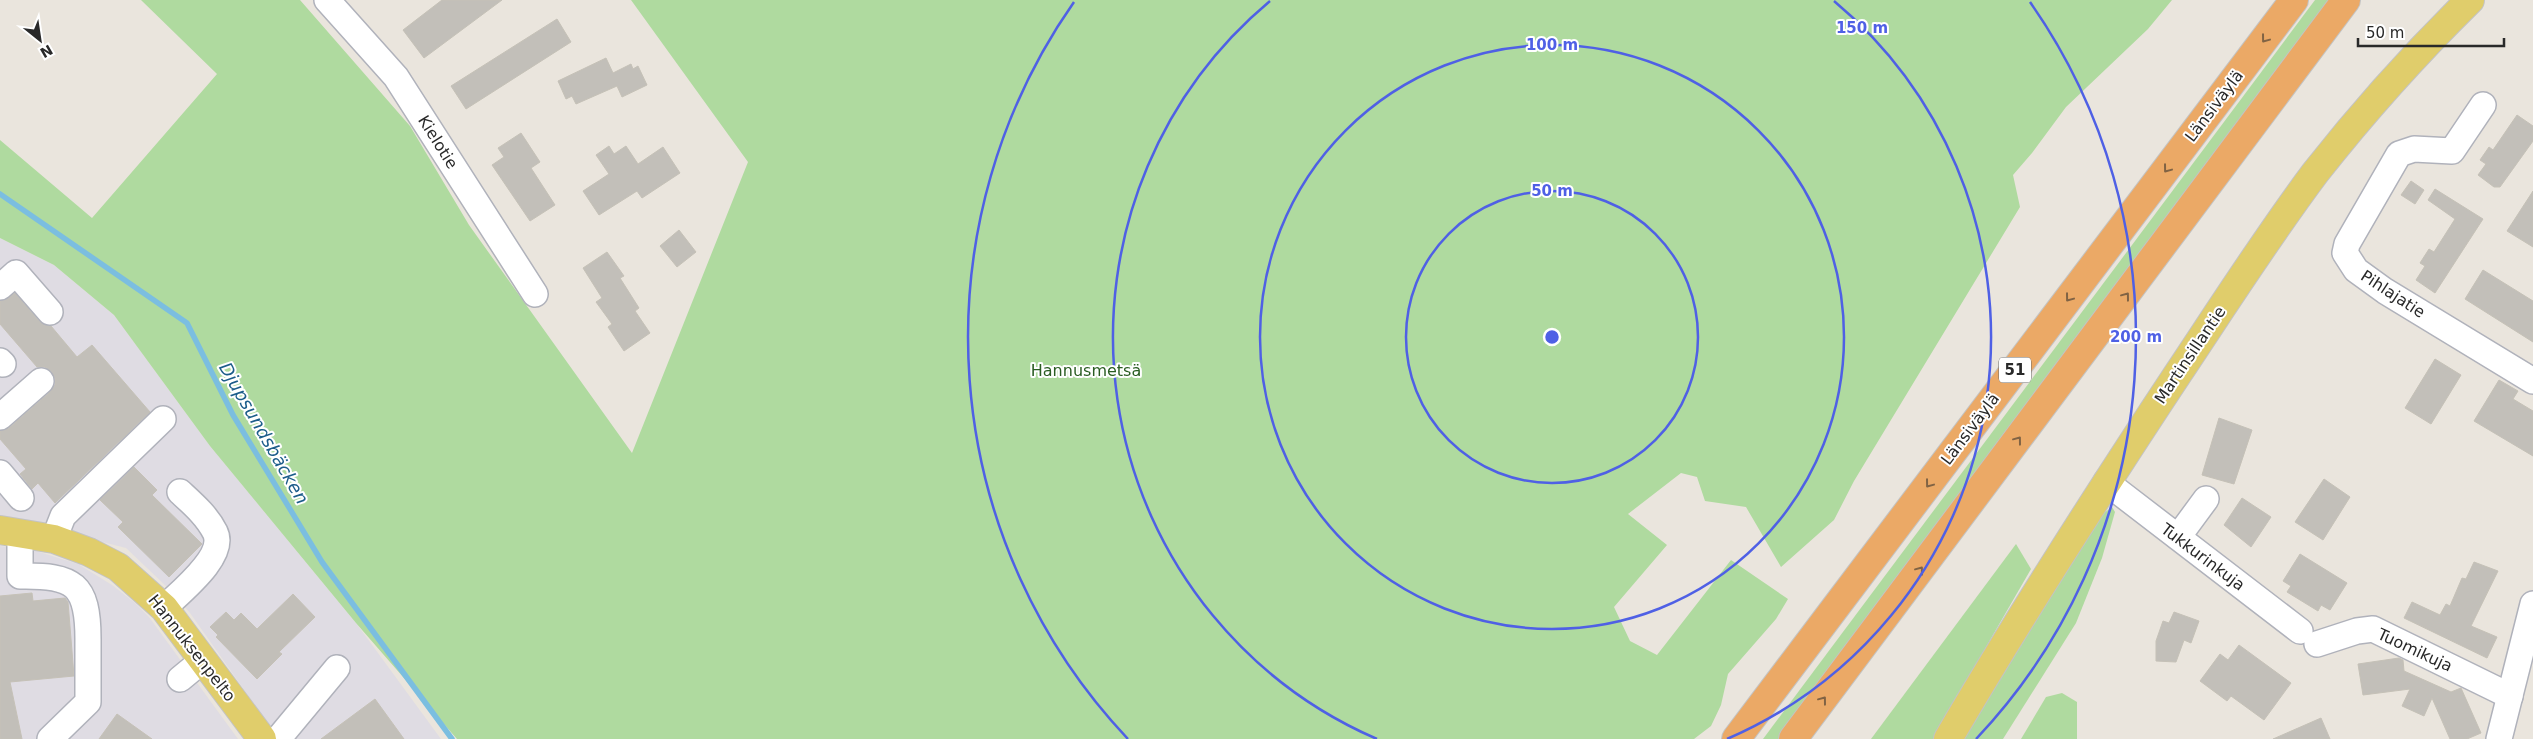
<svg xmlns="http://www.w3.org/2000/svg" width="2533" height="739" font-family="'DejaVu Sans',sans-serif">
<style>
.industrial{fill:#dfdce3}
.green{fill:#afda9f}
.lines{fill:none;stroke-linecap:round;stroke-linejoin:round}
.stream{stroke:#7bbee0;stroke-width:5.5}
.building{fill:#c2bfb9;stroke:#c5c1b7}
.minor-casing{stroke:#b0b2bb;stroke-width:28}
.major-casing{stroke:#c3c3c3;stroke-width:30}
.highway-casing{stroke:#c3c3c3;stroke-width:30}
.minor{stroke:#fff;stroke-width:25}
.major{stroke:#e0cd6b;stroke-width:28}
.highway{stroke:#eba966;stroke-width:28}
.oneway{stroke:#806344}
.ring{fill:none;stroke:#4f60e5;stroke-width:2.5}
.labels{text-anchor:middle;dominant-baseline:central;stroke-width:4;stroke-linejoin:round;paint-order:stroke}
.shield{fill:#fff;stroke:#696969;stroke-width:1}
.shield-label{font-size:15px;font-weight:bold;fill:#292929}
.street-label{font-size:16px;fill:#292929;stroke:#fff}
.park-label{font-size:16px;fill:#2a5d22;stroke:#fff}
.water-label{font-size:18px;font-style:italic;fill:#1c5d8a;stroke:#fff}
.centre{fill:#4f60e5;stroke:#fff;stroke-width:2.5}
.ring-label{font-size:15px;text-anchor:middle;font-weight:bold;fill:#4f60e5;stroke:#fff;stroke-width:4;stroke-linejoin:round;paint-order:stroke}
</style>
<rect width="100%" height="100%" fill="#eae5dd"/>
<g class="industrial">
<polygon points="0,238 54,265 114,315 210,446 356,623 441,739 279,739 190,613 168,588 126,548 63,532 0,520"/>
<polygon points="0,546 36,551 78,564 112,585 135,603 149,617 238,739 0,739"/>
</g>
<g class="green">
<polygon points="141,0 300,0 410,126 469,225 632,453 748,162 631,0 2172,0 2148,29 2066,107 2032,153 2013,175 2020,207 1854,481 1834,520 1781,567 1746,507 1705,501 1697,477 1681,473 1628,514 1667,545 1614,607 1630,641 1657,655 1731,560 1788,599 1776,619 1728,674 1721,705 1711,726 1694,739 457,739 356,623 210,446 114,315 54,265 0,238 0,140 92,218 217,74"/>
<polygon points="2315,0 2329,0 1778,739 1763,739"/>
<polygon points="2112,507 2115,512 2102,558 2076,623 2003,739 1962,739 2020,638 2100,516"/>
<polygon points="2016,544 2031,569 1933,739 1871,739"/>
<polygon points="2062,693 2077,702 2077,739 2021,739 2046,697"/>
</g>
<g class="lines">
<polyline class="stream" points="0,194 187,323 233,415 322,562 452,739"/>
</g>
<g class="building">
<polygon points="442,0 502,0 424,58 403,30"/>
<polygon points="557,19 571,42 466,109 451,86"/>
<polygon points="606,58 613,73 631,64 633,69 638,66 647,85 622,97 617,86 576,104 572,96 566,99 558,81"/>
<polygon points="2517,115 2533,126 2533,141 2500,187 2494,187 2478,175 2486,164 2480,160 2489,147 2493,150"/>
<polygon points="521,133 540,162 531,168 555,205 530,221 492,165 504,157 498,148"/>
<polygon points="609,146 614,154 626,146 638,164 663,147 680,173 642,198 637,191 599,215 583,191 609,174 596,155"/>
<polygon points="2411,181 2424,190 2415,204 2401,195"/>
<polygon points="2435,189 2483,219 2435,293 2416,280 2425,266 2420,263 2429,249 2434,252 2455,219 2428,200"/>
<polygon points="2533,191 2533,247 2507,231"/>
<polygon points="679,230 696,252 677,267 660,246"/>
<polygon points="607,252 624,276 620,278 639,308 635,311 650,333 624,351 608,327 612,324 596,302 602,298 583,268"/>
<polygon points="2483,270 2533,301 2533,342 2465,299"/>
<polygon points="15,293 39,321 51,326 77,357 92,345 150,412 55,503 38,483 32,489 20,474 26,469 0,439 0,431 9,428 50,392 55,385 55,378 51,371 45,367 37,367 0,324 0,301"/>
<polygon points="2435,359 2461,375 2431,424 2405,408"/>
<polygon points="2499,380 2518,391 2513,399 2533,411 2533,456 2474,421"/>
<polygon points="2219,418 2252,430 2234,484 2202,475"/>
<polygon points="134,467 157,490 152,495 202,544 169,577 118,527 123,522 100,500"/>
<polygon points="2324,479 2350,497 2323,540 2295,522"/>
<polygon points="2242,498 2271,517 2251,547 2224,525"/>
<polygon points="2300,554 2347,583 2330,610 2321,605 2318,611 2287,592 2291,586 2283,581"/>
<polygon points="2474,562 2498,571 2471,626 2497,637 2487,658 2404,618 2412,602 2440,615 2446,604 2450,606 2462,578 2466,579"/>
<polygon points="32,593 33,601 65,598 68,602 74,676 10,682 22,739 0,739 0,596"/>
<polygon points="293,594 315,617 279,652 282,654 257,679 216,637 218,635 210,627 226,612 234,620 241,613 257,629"/>
<polygon points="2174,612 2199,621 2191,643 2184,640 2176,662 2156,661 2156,641 2163,621 2169,623"/>
<polygon points="2239,645 2291,683 2264,720 2231,696 2227,701 2200,681 2220,654 2228,660"/>
<polygon points="2399,658 2403,660 2404,671 2451,692 2461,688 2481,733 2467,739 2450,739 2432,698 2424,716 2402,706 2410,689 2363,695 2358,664"/>
<polygon points="375,699 404,739 321,739"/>
<polygon points="117,714 152,739 99,739"/>
<polygon points="2321,718 2330,739 2273,739"/>
</g>
<g class="lines">
<g class="minor-casing">
<g id="minor">
<polyline points="327,0 396,77 535,294"/>
<polyline points="2483,105 2452,151 2414,149 2399,154 2347,244 2345,253 2356,270 2385,291 2533,381"/>
<polyline points="0,287 16,273 50,312"/>
<polyline points="0,361 3,364"/>
<polyline points="0,417 41,381"/>
<polyline points="0,473 21,498"/>
<polyline points="2106,482 2300,631"/>
<path d="M20 533V576C74 575 88 584 88 639 88 660 88 681 88 702L50 739"/>
<polyline points="2178,537 2206,499"/>
<polyline points="54,539 63,516 163,419"/>
<path d="M164 608C180 592 227 556 215 532 207 516 193 504 180 492"/>
<polyline points="2317,644 2357,631 2373,629 2510,696"/>
<polyline points="180,679 203,660"/>
<polyline points="278,739 337,668"/>
<polyline points="2499,739 2533,604"/>
</g>
</g>
<g class="major-casing">
<g id="major">
<polyline points="0,530 54,539 89,552 118,567 164,608 262,739"/>
<path d="M1948 739C2021 614 2099 493 2179 372 2223 306 2267 237 2315 173 2363 112 2415 54 2470 0"/>
</g>
</g>
<g class="highway-casing">
<g id="highway">
<polyline points="1736,739 2294,0"/>
<polyline points="1793,739 2346,0"/>
</g>
</g>
<use href="#minor" class="minor"/>
<use href="#major" class="major"/>
<use href="#highway" class="highway"/>
</g>
<defs><path id="oneway-chevron" d="M-2-3.5L2.5 0L-2 3.5" fill="none" stroke-width="1.6" stroke-linecap="round" stroke-linejoin="round" transform="scale(1.25)"/></defs>
<g class="oneway">
<use href="#oneway-chevron" transform="translate(2265 39) rotate(127)"/>
<use href="#oneway-chevron" transform="translate(2167 169) rotate(127)"/>
<use href="#oneway-chevron" transform="translate(2126 296) rotate(-53)"/>
<use href="#oneway-chevron" transform="translate(2069 298) rotate(127)"/>
<use href="#oneway-chevron" transform="translate(2018 440) rotate(-53)"/>
<use href="#oneway-chevron" transform="translate(1929 484) rotate(127)"/>
<use href="#oneway-chevron" transform="translate(1920 570) rotate(-53)"/>
<use href="#oneway-chevron" transform="translate(1823 700) rotate(-53)"/>
</g>
<g class="ring">
<circle cx="1552" cy="337" r="146"/>
<circle cx="1552" cy="337" r="292"/>
<path d="M1377 739A438 438 0 0 1 1270 1M1834 1A438 438 0 0 1 1727 739"/>
<path d="M1128 739A584 584 0 0 1 1074 2M2030 2A584 584 0 0 1 1976 739"/>
</g>
<g class="labels">
<rect class="shield" x="1999" y="357.5" width="32" height="25" rx="4"/>
<g class="shield-label">
<text x="2015" y="370">51</text>
</g>
<g class="street-label">
<text transform="translate(2214 106) rotate(-53)">Länsiväylä</text>
<text transform="translate(438 142) rotate(58)">Kielotie</text>
<text transform="translate(2393 294) rotate(33)">Pihlajatie</text>
<text transform="translate(2190 355) rotate(-56)">Martinsillantie</text>
<text transform="translate(1970 429) rotate(-53)">Länsiväylä</text>
<text transform="translate(2203 557) rotate(37)">Tukkurinkuja</text>
<text transform="translate(192 648) rotate(52)">Hannuksenpelto</text>
<text transform="translate(2415 650) rotate(25)">Tuomikuja</text>
</g>
<g class="park-label">
<text x="1086" y="370">Hannusmetsä</text>
</g>
<g class="water-label">
<text transform="translate(264 433) rotate(60)">Djupsundsbäcken</text>
</g>
</g>
<circle cx="1552" cy="337" r="8" class="centre"/>
<g class="ring-label">
<text x="1862" y="33">150 m</text>
<text x="1552" y="50">100 m</text>
<text x="1552" y="196">50 m</text>
<text x="2136" y="342">200 m</text>
</g>
<g transform="translate(40 40) rotate(150)" stroke="#ffffff" stroke-width="4" paint-order="stroke">
<path d="M0-4L9 19L0 12L-9 19Z" fill="#292929"/>
<text y="-8" font-size="14" font-weight="bold" text-anchor="middle" fill="#292929">N</text>
</g>
<path d="M2358 38v8h146v-8" fill="none" stroke="#292929" stroke-width="2.5"/>
<text x="2366" y="38" font-size="15" fill="#292929" stroke="#ffffff" stroke-width="4" paint-order="stroke">50 m</text>
</svg>
